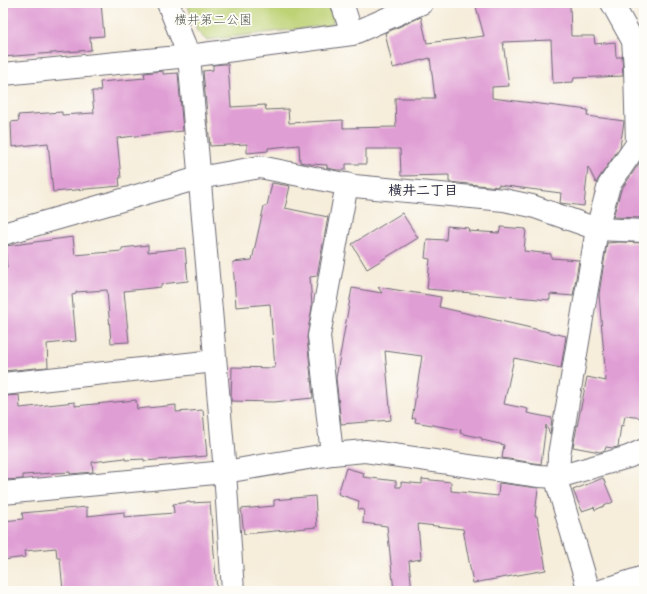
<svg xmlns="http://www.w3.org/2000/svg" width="647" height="594" font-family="Dekko,'Klee One',sans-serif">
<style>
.green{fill:#bdd275;stroke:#707a58}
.building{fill:#e09fd4}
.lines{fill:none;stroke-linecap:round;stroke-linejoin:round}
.minor-casing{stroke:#6c6973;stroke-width:24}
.minor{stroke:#fff;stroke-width:22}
.labels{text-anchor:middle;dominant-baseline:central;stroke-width:3.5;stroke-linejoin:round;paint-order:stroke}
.park-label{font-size:13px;fill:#50574c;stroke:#fdfcf7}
.neighbourhood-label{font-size:14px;font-weight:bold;fill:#22223b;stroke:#fdfcf7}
</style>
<rect width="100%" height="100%" fill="#fdfcf7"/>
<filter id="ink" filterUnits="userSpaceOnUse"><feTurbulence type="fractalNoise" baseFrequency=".025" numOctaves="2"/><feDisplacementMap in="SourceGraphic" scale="8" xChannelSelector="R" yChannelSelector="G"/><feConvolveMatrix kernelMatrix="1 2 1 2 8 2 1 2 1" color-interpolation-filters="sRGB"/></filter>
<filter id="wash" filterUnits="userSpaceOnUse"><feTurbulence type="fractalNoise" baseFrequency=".012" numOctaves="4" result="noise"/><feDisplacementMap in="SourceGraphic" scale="16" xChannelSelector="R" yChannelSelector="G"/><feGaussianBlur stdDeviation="0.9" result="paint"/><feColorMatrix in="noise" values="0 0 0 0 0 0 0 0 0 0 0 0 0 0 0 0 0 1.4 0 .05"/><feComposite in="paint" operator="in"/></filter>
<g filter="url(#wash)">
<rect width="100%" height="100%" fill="#f6edda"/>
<polygon class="green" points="187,3 335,3 338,12 331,25 206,40 197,31"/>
<g id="blocks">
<g class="building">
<polygon points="3,3 101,3 104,36 90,37 91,50 3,57"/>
<polygon points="475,3 566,3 566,5 570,4 571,36 594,36 595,44 615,42 616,57 622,57 623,76 574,78 573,82 553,83 551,40 503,42 509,86 492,87 492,98 588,110 587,116 624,121 620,147 599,178 596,183 588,167 584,206 560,203 561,193 498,185 498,187 449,182 449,175 401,176 400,149 366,149 366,164 346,164 346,170 337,170 327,168 327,165 311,164 300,162 299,145 268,148 268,151 247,153 247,144 210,146 203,71 213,70 213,65 224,64 228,64 231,107 265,105 266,110 288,109 289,123 343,120 343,128 396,127 395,98 435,98 430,58 393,68 385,33 421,17 427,43 484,36"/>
<polygon points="163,71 163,74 178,73 183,131 117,138 121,178 119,178 120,186 53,192 48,143 12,147 11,122 19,121 18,115 62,112 62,115 94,113 92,91 101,91 100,82 145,78 144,73"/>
<polygon points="644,161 644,218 613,217 621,190 640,162"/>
<polygon points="272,183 290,186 285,208 328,217 317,276 310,277 312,307 307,337 313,398 274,402 231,401 232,367 275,368 270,304 236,307 233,262 252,260 264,206 267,206"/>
<polygon points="402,213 418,238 367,269 352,244"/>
<polygon points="447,226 469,228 468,231 499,233 501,227 526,229 524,251 551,254 551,258 579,260 573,296 550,294 550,300 427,289 430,259 425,258 427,239 446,240"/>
<polygon points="73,237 75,255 122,251 122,248 148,245 148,252 185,248 188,281 161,284 161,287 124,291 129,342 111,343 107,290 76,292 76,294 72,295 76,341 47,344 48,367 3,371 3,268 7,268 5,246"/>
<polygon points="619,242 644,243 644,418 625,416 623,426 621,425 618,447 613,448 606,447 605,450 600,452 573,447 587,377 606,381 599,294 607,243"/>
<polygon points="378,287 441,297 439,307 566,336 561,368 514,358 504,404 528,409 527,413 552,418 550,434 546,425 541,464 502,458 504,445 482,440 482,438 460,433 461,430 415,422 416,418 412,419 422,356 385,351 391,420 341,424 336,378 352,288 382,293"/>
<polygon points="19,395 20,408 75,402 75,406 136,400 137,409 176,405 176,412 203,410 207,456 144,461 144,459 125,460 125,458 92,462 93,472 70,474 70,472 23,475 23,479 3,480 3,396"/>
<polygon points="346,468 364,473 363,477 396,481 396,487 401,487 401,482 422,484 422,479 451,482 451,491 498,496 499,483 538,488 535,516 537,516 546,570 473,583 463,529 418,524 421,559 409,561 412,591 394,591 387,526 363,523 364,510 358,509 359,501 338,494"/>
<polygon points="603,478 613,502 595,510 594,507 582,511 573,490"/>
<polygon points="315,496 317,527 244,534 241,509 274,506 274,500"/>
<polygon points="190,502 190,503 210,502 217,591 63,591 60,558 57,558 56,548 25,551 26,557 3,560 3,521 23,519 22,513 87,507 87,516 124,512 124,517 174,513 173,504"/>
</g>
</g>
</g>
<g filter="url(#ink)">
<use href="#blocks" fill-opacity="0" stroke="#6c6973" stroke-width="1"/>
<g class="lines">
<g class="minor-casing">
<g id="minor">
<polyline points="168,3 189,56 225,472 233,591"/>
<polyline points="342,3 352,34"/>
<polyline points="3,74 189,56 352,34 422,3"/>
<polyline points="3,234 199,178 260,167 354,186 504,200 532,206 597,229 644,231"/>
<polyline points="3,384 215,361"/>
<polyline points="332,454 319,336 347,184"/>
<polyline points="3,493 225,472 332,454 365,451 539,476 558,477 628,457 644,450"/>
<polyline points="589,591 558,486 559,455 597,229 609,185 637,144 635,69 633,41 612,3"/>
<polyline points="601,591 644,577"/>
</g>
</g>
<use href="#minor" class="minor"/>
</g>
</g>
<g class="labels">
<g class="park-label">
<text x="213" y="21">横井第二公園</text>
</g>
<g class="neighbourhood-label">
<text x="423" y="192">横井二丁目</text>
</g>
</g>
<rect width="647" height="594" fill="none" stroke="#fdfcf7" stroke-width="16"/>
</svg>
